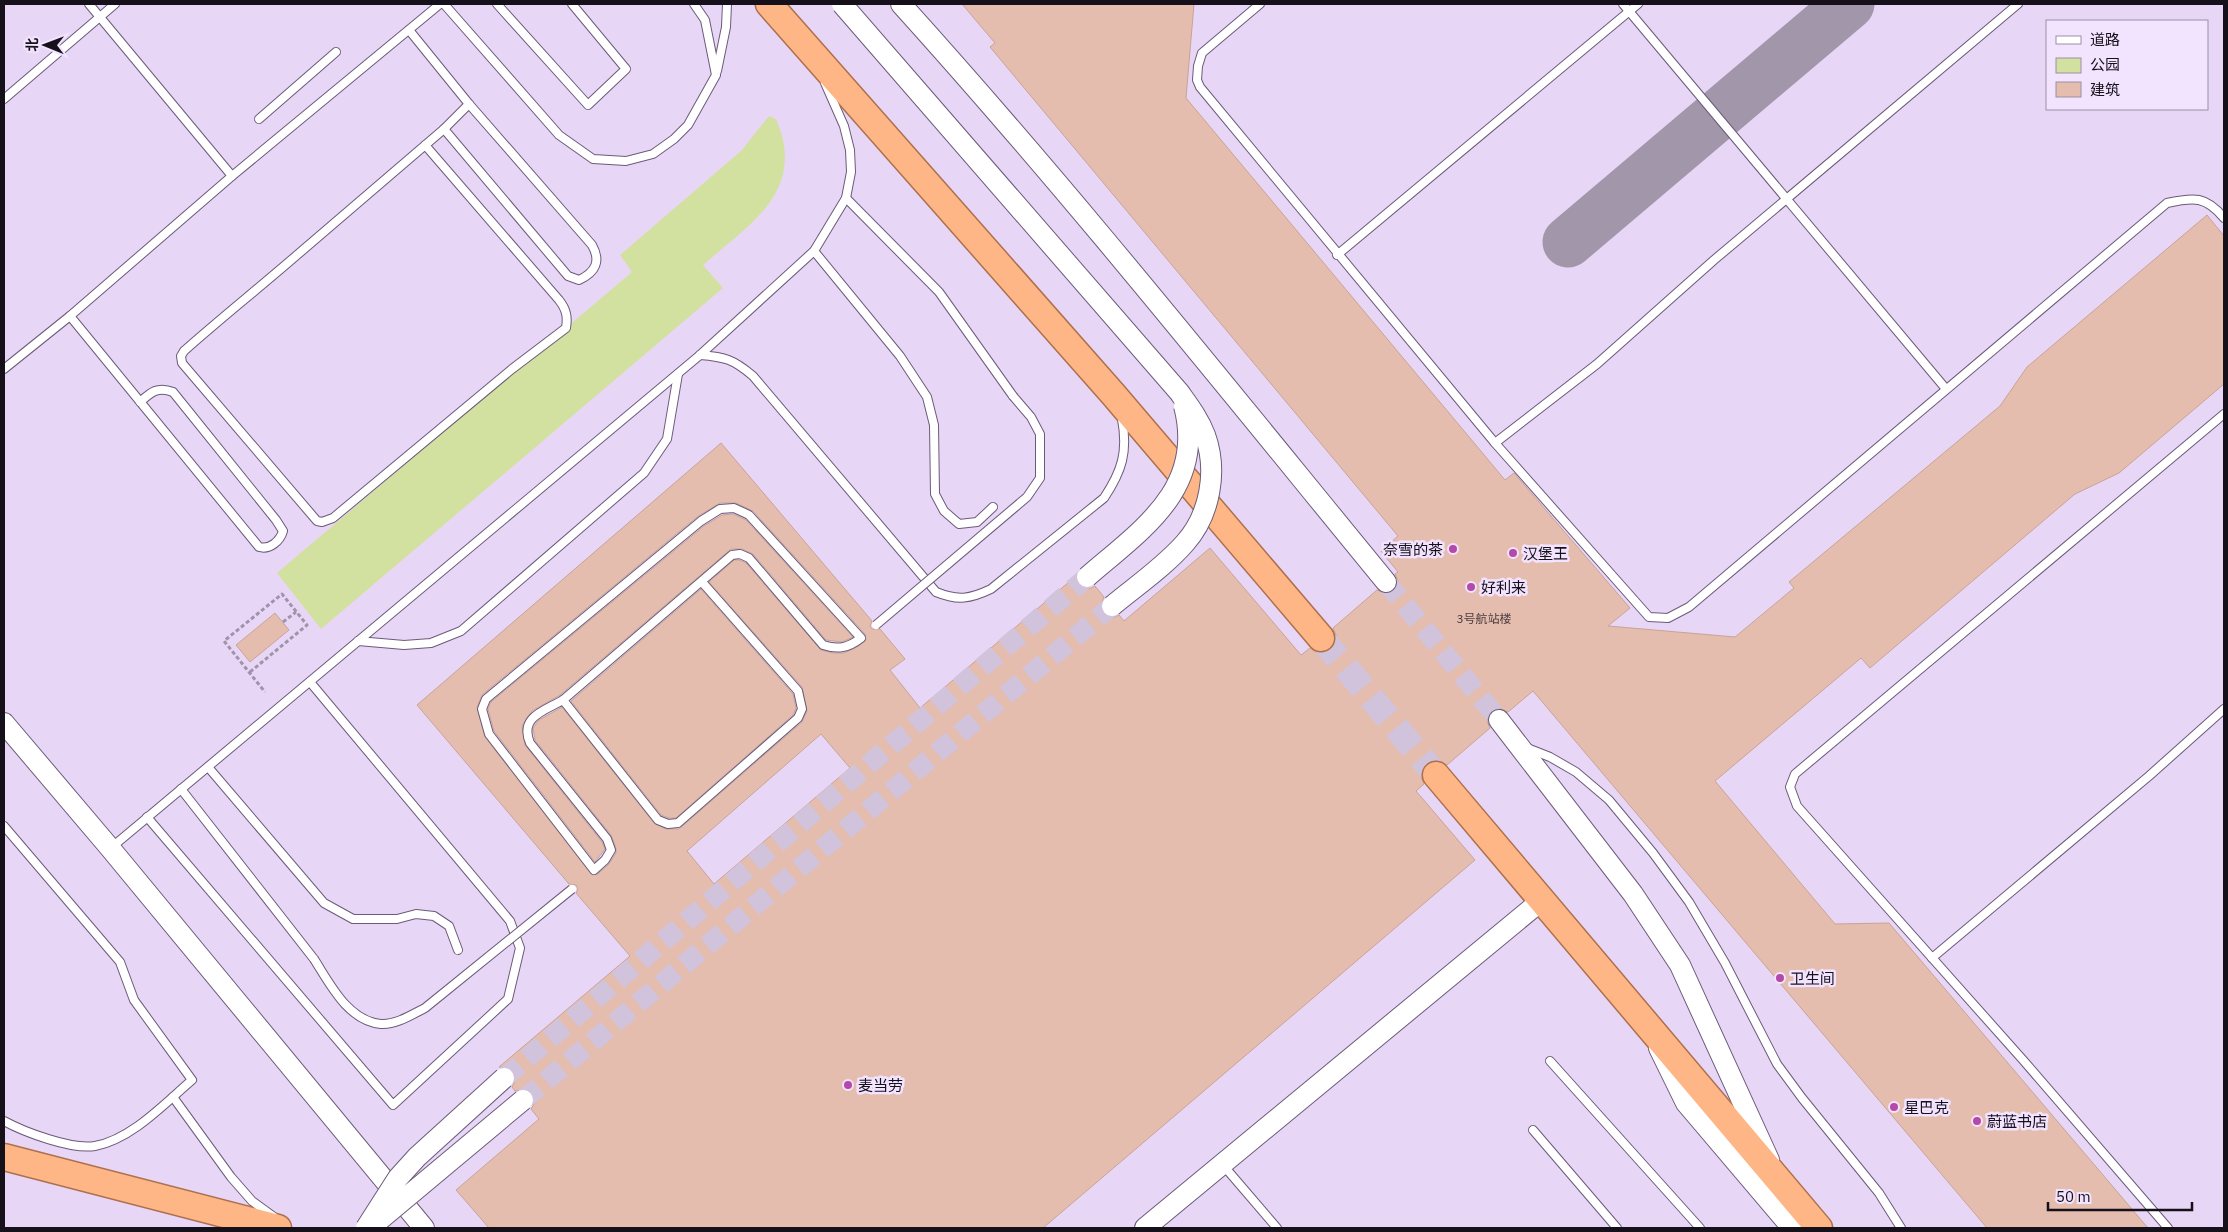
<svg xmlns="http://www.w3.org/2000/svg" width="2228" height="1232" font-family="'IBM Plex Sans','Noto Sans SC',sans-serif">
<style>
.built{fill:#e8d6f6;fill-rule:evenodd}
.green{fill:#d2e19f}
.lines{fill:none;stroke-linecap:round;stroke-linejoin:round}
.taxiway{stroke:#a296ab;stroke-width:51}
.building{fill:#e4bdae;stroke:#c9a395;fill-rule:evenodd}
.tertiary-tunnel{stroke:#d1c3dc;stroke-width:20;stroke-dasharray:20 10;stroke-linecap:butt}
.trunk-tunnel{stroke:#d1c3dc;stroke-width:26;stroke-dasharray:26 13;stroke-linecap:butt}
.service-casing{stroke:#6b5b78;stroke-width:10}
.tertiary-casing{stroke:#6b5b78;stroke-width:22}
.trunk-casing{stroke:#ad704d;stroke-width:29}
.path{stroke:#9f94a9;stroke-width:3;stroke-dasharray:4 2.5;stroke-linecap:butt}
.service{stroke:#fff;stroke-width:8}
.tertiary{stroke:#fff;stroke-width:20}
.trunk{stroke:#feb686;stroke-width:26}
.service-bridge-casing{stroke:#6b5b78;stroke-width:10;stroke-linecap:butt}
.tertiary-bridge-casing{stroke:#6b5b78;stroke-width:22;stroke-linecap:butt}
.service-bridge{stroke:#fff;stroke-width:8}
.tertiary-bridge{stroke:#fff;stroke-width:20}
.poi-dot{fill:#b549a9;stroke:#f2e3fe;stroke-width:2}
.labels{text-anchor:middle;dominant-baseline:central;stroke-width:5;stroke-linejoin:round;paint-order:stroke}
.number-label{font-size:12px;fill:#4a3b40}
.poi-label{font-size:15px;fill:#16101b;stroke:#f2e3fe;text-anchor:start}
</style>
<rect width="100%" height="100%" fill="#f2e3fe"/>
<path class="built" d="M4 4H2224V1228H4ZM2047 21H2207V109H2047Z"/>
<path class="green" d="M769 116 776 119C807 191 751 223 703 265L723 288 321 629 277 573 632 272 620 255 741 151Z"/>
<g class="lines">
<polyline class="taxiway" points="1568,242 1849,4"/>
</g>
<g class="building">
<path d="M962 4H1194L1186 98 1505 480 1514 473 1630 608 1608 626 1735 637 1794 588 1789 582 2000 406 2027 367 2207 215 2224 236V384L2119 473 2075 494 1870 668 1861 658 1715 781 1835 924 1889 923 2148 1228H1987L1533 691 1508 712 1498 708 1491 711 1487 721 1490 728 1447 765 1441 761 1433 760 1426 764 1422 770 1421 777 1424 784 1416 791 1475 860 1043 1228H489L456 1190 539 1119 531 1109 534 1104 532 1093 527 1089 515 1091 512 1087 515 1081 513 1070 507 1067H499L630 956 576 893 578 889 576 885 569 884 417 705 721 443 872 621 870 626 872 629H880L905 659 890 670 920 708 1076 576 1078 585 1089 589 1095 586 1104 597 1100 607 1103 614 1113 618 1119 615 1124 621 1210 548 1301 655 1310 648 1316 652 1324 653 1330 650 1335 643 1336 635 1333 628 1377 590 1387 594 1393 591 1397 587 1398 581 1395 574 1398 572 1381 551 1398 536 990 47 995 43ZM720 503H736L753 511 865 634 866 640 859 646 844 653H833L821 650 746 563 739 560H734L709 582 802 687 807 711 802 722 679 829H666L654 823 562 707 539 720 533 728 535 740 611 835 616 848V853L609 864 598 874 592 875 485 737 477 707 482 695 697 517ZM821 734 850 768 714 884 687 851Z"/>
<polygon points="733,514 746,520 853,637 842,642 826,640 753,554 742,549 731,549 560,695 532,711 522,726 525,745 602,842 605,849 595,862 494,731 488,709 491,702 704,526 722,515"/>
<polygon points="701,589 793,694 796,708 793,715 676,818 669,818 661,815 571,701"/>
<polygon points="275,613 289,630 250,662 236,645"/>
</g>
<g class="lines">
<g class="tertiary-tunnel">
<polyline points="1386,582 1499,720"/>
<polyline points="504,1078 1087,577"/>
<polyline points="523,1100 1112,606"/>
</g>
<polyline class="trunk-tunnel" points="1321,638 1436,775"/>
<g class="service-casing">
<g id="service">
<polyline points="89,4 232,176 440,4"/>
<polyline points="444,4 559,135 593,159 626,161 653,154 674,139 688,125 716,75 705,20 694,4"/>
<polyline points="497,4 588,105 626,69 572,4"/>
<path d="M1260 4 1202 53 1198 66 1197 80 1200 87 1495 443 1649 617 1668 618 1689 607 2167 203C2194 197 2206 196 2224 218"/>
<polyline points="1623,4 1946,389"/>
<path d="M409 30 469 104 592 245C601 261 596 272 579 280L568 276 444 129C395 171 346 213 297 255 259 288 221 318 184 351L181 356 182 363 317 521 322 522 333 518 512 369 566 328C568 316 566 309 559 300L425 145"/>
<polyline points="717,71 726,27 727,4"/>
<polyline points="4,99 115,4"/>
<polyline points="259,119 336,52"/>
<polyline points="444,129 469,104"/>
<polyline points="846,198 939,292 1013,396"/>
<polyline points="814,251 900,356 927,397 934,425 935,494 944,511 959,524 977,522 993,507"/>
<polyline points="1337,255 1638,4"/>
<polyline points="70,316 232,176"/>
<path d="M700 355C725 357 733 359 753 376L936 592C958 601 970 599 991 589L1104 498C1122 471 1128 452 1122 419"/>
<path d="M4 369 70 316 259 547C270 550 280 541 283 531L276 520 173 392C158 386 151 392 140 402"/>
<polyline points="1495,443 1597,364 1714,260 2018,4"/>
<path d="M734 508 749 515 861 638C848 648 838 650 823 645L749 558 740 554 732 555 563 700C544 711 519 717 530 743L607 839 611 850 605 860 594 870 489 734 482 709 486 699 701 521 720 509Z"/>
<polyline points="358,641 404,645 431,643 461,631 644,473 667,439 678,374"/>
<polyline points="563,700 658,820 668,824 678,823 798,718 802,709 798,691 702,582"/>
<polyline points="1527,748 1550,757 1576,772 1609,800 1653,853 1689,902 1725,963 1777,1064 1802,1098 1879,1193 1901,1228"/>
<polyline points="208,767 324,903 353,919 397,919 416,914 434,916 449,926 458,950"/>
<polyline points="181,789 314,959"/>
<polyline points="147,817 393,1105 508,999 520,948 510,921 310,682"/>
<path d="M4 826 120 962 134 1000 192 1080C165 1103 132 1139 95 1146 72 1150 24 1132 4 1121"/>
<polyline points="112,847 700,355 814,251 846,198 851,172 850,150 844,126 825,83"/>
<polyline points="1932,958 2149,776 2224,709"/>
<polyline points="1550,1061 1700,1228"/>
<polyline points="173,1097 231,1177 252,1201 274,1217"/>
<polyline points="1533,1130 1617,1228"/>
<polyline points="1223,1165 1277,1228"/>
<polyline points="2168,1228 2023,1060 1797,806 1790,787 1795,774 2224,414"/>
</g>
</g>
<g class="tertiary-casing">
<g id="tertiary">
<path d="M901 4C1070 191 1227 388 1386 582"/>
<polyline points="1499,720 1633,894 1680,965 1769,1160"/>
<polyline points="4,723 110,848 424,1228"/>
<polyline points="1659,1048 1686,1103 1792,1228"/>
<polyline points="1145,1228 1542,900"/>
</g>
</g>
<g class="trunk-casing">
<g id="trunk">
<polyline points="769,4 1113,394 1321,638"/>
<polyline points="1436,775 1819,1228"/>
<polyline points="4,1157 278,1228"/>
</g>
</g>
<g class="path">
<polyline points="283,622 296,612"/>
<polyline points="250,672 307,625 282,594 224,641 265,692"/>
</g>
<use href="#service" class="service"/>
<use href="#tertiary" class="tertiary"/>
<use href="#trunk" class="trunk"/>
<g class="service-bridge-casing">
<g id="service-bridge">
<polyline points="876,625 1027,497 1040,478 1040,434 1031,417 1013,396"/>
<path d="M314 959C330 984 348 1021 381 1024 396 1025 413 1014 425 1008L572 889"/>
</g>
</g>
<g class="tertiary-bridge-casing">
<g id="tertiary-bridge">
<path d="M842 4 1179 392C1189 406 1199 419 1205 435 1218 471 1210 515 1185 543 1164 567 1136 586 1112 606"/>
<path d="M1087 577C1141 530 1206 489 1184 406"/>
<polyline points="377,1222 523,1100"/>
<polyline points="366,1228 398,1178 417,1157 504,1078"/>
</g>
</g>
<use href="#service-bridge" class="service-bridge"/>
<use href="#tertiary-bridge" class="tertiary-bridge"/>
</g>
<g class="poi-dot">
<circle cx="1453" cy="549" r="5"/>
<circle cx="1513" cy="553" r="5"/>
<circle cx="1471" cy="587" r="5"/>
<circle cx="1780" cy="978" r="5"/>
<circle cx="848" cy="1085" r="5"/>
<circle cx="1894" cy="1107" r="5"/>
<circle cx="1977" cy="1121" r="5"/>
</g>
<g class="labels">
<g class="number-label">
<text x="1484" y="618">3号航站楼</text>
</g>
<g class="poi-label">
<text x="1443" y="549" text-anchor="end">奈雪的茶</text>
<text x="1523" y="553">汉堡王</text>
<text x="1481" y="587">好利来</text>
<text x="1790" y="978">卫生间</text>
<text x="858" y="1085">麦当劳</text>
<text x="1904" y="1107">星巴克</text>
<text x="1987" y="1121">蔚蓝书店</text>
</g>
</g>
<rect width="2228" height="1232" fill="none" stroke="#16101b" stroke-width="10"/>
<rect x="2046" y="20" width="162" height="90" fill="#f2e3fe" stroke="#9a8fa3"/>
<rect x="2056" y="36" width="25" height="8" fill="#ffffff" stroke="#9a8fa3"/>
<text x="2090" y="45" font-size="15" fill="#16101b">道路</text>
<rect x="2056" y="58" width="25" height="15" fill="#d2e19f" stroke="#9a8fa3"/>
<text x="2090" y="70" font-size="15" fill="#16101b">公园</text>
<rect x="2056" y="82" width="25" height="15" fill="#e4bdae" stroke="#9a8fa3"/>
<text x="2090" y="95" font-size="15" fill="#16101b">建筑</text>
<g transform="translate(45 45) rotate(271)" stroke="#f2e3fe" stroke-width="4" paint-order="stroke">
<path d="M0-4L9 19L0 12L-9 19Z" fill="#16101b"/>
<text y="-8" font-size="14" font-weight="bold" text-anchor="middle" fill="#16101b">北</text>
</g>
<path d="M2048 1202v8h144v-8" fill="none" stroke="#16101b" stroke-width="2.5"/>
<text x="2056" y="1202" font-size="15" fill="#16101b" stroke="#f2e3fe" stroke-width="4" paint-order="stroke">50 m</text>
</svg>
